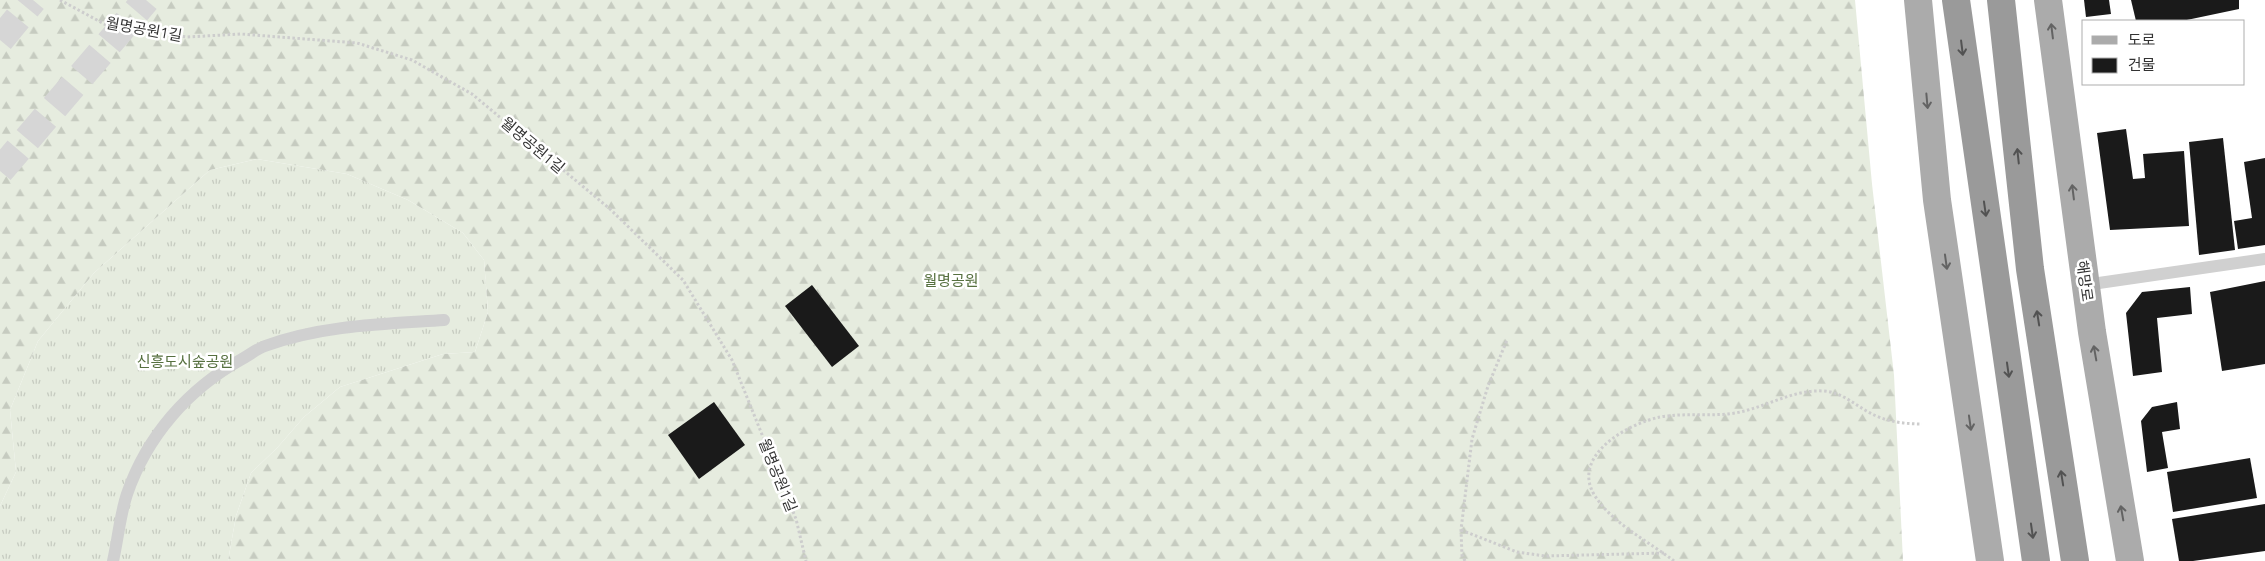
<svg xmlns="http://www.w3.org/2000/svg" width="2265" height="561" font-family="Ubuntu,'Noto Sans KR',sans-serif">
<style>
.grass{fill:url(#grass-tufts)}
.forest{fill:url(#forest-firs)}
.building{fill:#1a1a1a}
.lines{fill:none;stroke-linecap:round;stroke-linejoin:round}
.secondary-tunnel{stroke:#d6d6d6;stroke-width:28;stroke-dasharray:28 14;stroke-linecap:butt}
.path{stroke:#cdcdcd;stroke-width:3;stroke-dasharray:2.5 2.5;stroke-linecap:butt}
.lane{stroke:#d0d0d0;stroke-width:12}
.primary{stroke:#ababab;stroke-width:28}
.highway{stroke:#9a9a9a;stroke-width:28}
.oneway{stroke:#636363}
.oneway2{stroke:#525252}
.labels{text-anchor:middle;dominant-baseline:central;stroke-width:5;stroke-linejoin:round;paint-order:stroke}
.street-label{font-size:15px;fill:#333;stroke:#fff}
.park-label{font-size:15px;fill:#56703f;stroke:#fff}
</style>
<defs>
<pattern id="grass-tufts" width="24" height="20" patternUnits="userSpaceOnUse" patternTransform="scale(1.25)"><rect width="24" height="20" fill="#e6ecdf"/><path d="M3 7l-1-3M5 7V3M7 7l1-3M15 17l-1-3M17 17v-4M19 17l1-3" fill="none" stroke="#c6cbc0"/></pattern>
<pattern id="forest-firs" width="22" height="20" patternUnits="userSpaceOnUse" patternTransform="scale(1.25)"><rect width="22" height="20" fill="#e6ecdf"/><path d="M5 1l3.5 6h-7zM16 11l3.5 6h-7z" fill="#c6cbc0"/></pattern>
</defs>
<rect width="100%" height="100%" fill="#fff"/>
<polygon class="grass" points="257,159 347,174 408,200 463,233 484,260 488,312 475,352 443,354 340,387 304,417 277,448 251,473 236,516 228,561 0,561 0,506 16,472 10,410 38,341 94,273 210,170"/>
<polygon class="forest" points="0,0 1855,0 1872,184 1894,375 1903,561 228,561 236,516 251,473 277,448 304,417 340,387 443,354 475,352 488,312 484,260 463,233 408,200 347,174 257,159 210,170 94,273 38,341 10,410 16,472 0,506"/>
<g class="building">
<polygon points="2084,0 2109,0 2111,14 2086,17"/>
<polygon points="2131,0 2239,0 2239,9 2182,21 2136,21"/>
<polygon points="2126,129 2133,179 2145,178 2143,154 2184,151 2189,226 2110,230 2097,133"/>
<polygon points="2223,138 2235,250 2199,255 2189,142"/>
<polygon points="2265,158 2265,245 2238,249 2234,221 2252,218 2244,162"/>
<polygon points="2265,281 2265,364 2222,371 2210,292"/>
<polygon points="812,285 859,346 832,367 785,306"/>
<polygon points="2190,287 2192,314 2157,318 2162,372 2133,376 2126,313 2142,292"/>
<polygon points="714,402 745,445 699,479 668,435"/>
<polygon points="2177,402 2180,429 2162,432 2168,468 2147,472 2141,421 2152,407"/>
<polygon points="2250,458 2257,498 2173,512 2167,472"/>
<polygon points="2265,504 2265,551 2193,561 2179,561 2172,519"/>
</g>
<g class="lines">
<g class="secondary-tunnel">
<polyline points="0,40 33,0"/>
<polyline points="0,171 146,0"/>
</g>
<g class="path">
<polyline points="60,0 108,26 187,37 241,34 357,43 412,60 472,94 610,209 683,280 732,360 796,519 806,561"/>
<polyline points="1461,530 1517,552 1545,556 1664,553"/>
<polyline points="1465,561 1462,555 1461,530 1472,439 1488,386 1507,340"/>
<path d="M1674 561C1648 541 1613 524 1595 496 1570 457 1626 424 1660 417 1683 413 1705 416 1728 414 1760 411 1791 389 1823 391 1843 392 1857 407 1874 415 1889 422 1905 424 1922 424"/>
</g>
<g class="lane">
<polyline points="2085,285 2265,259"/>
<path d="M113 561C118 539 120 515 127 494 147 436 188 389 242 359 249 355 257 349 265 346 322 325 384 324 444 320"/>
</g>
<g class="primary">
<polyline points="1918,0 1937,200 1990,561"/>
<polyline points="2048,0 2092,332 2130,561"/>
</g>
<g class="highway">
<polyline points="1956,0 2036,561"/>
<polyline points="2001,0 2030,269 2075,561"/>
</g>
</g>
<defs><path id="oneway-shaft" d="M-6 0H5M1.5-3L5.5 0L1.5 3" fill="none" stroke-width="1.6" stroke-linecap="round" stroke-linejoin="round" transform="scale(1.25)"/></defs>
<g class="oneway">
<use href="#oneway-shaft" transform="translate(2052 31) rotate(-97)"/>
<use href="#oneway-shaft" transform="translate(1927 101) rotate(85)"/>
<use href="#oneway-shaft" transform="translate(2073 192) rotate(-97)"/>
<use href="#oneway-shaft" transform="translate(1946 262) rotate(82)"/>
<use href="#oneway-shaft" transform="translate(2095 353) rotate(-100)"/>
<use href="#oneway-shaft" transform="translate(1970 423) rotate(82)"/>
<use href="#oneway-shaft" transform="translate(2122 513) rotate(-100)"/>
</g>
<g class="oneway2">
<use href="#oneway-shaft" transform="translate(1962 48) rotate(83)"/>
<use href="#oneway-shaft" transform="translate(2018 156) rotate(-96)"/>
<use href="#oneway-shaft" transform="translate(1985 209) rotate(82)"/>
<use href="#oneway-shaft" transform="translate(2038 318) rotate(-99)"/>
<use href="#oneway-shaft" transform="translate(2008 370) rotate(82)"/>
<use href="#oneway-shaft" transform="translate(2062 478) rotate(-99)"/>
<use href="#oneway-shaft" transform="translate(2032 531) rotate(82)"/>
</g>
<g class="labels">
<g class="street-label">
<text transform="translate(144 29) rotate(10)">월명공원1길</text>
<text transform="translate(533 145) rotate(40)">월명공원1길</text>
<text transform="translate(2085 281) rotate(82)">해망로</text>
<text transform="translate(778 475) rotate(68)">월명공원1길</text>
</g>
<g class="park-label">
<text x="951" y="280">월명공원</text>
<text x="185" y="361">신흥도시숲공원</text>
</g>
</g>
<rect x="2082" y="20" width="162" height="65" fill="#ffffff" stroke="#adadad"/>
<rect x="2092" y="36" width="25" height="8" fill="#ababab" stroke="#adadad"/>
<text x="2128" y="45" font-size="15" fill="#333333">도로</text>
<rect x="2092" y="58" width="25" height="15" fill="#1a1a1a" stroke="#adadad"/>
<text x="2128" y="70" font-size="15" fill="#333333">건물</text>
</svg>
